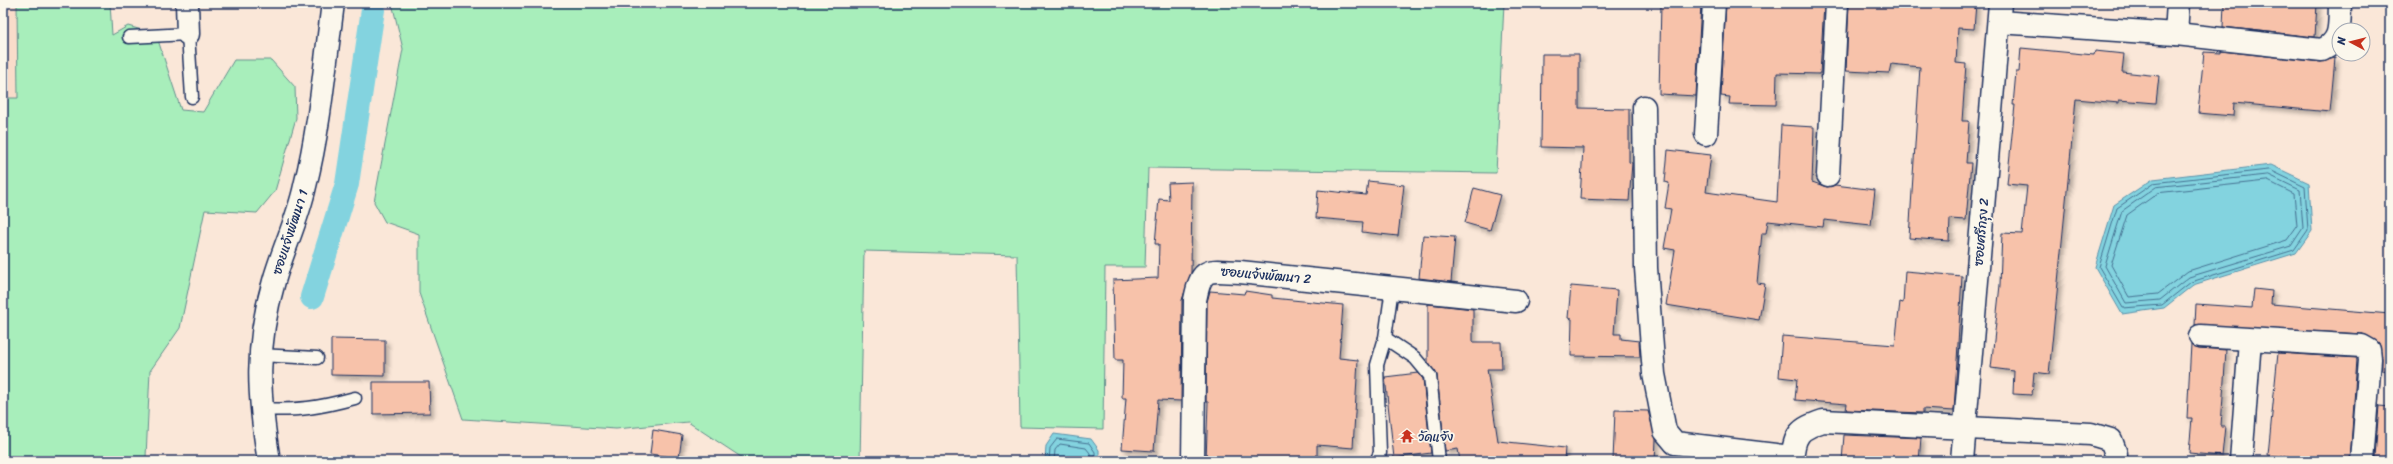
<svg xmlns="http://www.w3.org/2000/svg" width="2393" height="464" font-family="Sriracha,'Playpen Sans Thai',sans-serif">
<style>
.built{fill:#f9dcca}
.green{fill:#a8eebb;stroke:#628e8c}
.water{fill:#83d3df;stroke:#5991ab}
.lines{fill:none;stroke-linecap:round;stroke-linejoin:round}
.shore{stroke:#457192;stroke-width:1}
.canal{stroke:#83d3df;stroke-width:24}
.building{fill:#f7c2aa;stroke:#1b2f5e;filter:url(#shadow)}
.service-casing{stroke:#1b2f5e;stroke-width:15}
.minor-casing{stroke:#1b2f5e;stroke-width:25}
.service{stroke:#fbf7ec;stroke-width:12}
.minor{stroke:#fbf7ec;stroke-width:22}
.labels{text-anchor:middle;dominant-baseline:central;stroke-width:3.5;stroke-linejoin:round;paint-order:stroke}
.street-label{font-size:13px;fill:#1b2f5e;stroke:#fbf7ec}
.poi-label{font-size:13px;fill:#1b2f5e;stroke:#fbf7ec;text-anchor:start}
</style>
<defs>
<filter id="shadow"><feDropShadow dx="3.5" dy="3.5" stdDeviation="2" flood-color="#0004"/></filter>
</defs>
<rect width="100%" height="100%" fill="#fae7d8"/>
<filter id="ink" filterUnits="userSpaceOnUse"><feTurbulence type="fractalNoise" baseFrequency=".025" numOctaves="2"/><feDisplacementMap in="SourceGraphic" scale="8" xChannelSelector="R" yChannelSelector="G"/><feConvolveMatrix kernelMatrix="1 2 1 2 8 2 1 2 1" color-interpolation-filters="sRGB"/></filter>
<g filter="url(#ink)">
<polygon class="built" points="3,3 17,3 18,98 3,98"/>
<g class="green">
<polygon points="17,3 110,3 112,35 128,26 156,34 181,110 203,112 234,60 271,60 295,87 296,118 275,191 257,213 205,210 180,328 150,371 146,457 142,461 3,461 3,98 18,98"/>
<polygon points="392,3 1504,3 1496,173 1148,168 1145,267 1105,267 1103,429 1020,427 1017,255 864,251 860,461 747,461 688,422 616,429 463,419 419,293 419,234 385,222 374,202 403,49"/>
</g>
<g class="water">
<polygon points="2271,165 2309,183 2312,231 2296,253 2193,285 2164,308 2122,314 2095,267 2114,205 2153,179"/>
<polygon points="1054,434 1091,439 1099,450 1099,461 1045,461 1046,446"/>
</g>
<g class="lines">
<g class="shore">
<polygon points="2270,170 2305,187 2308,230 2294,250 2191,282 2162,305 2123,308 2099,267 2117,208 2154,183"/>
<polygon points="2269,175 2300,190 2303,228 2291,246 2189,277 2160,300 2126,303 2105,266 2122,211 2156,187"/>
<polygon points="2268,181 2294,194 2297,226 2287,240 2188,271 2158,294 2129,297 2111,265 2127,215 2158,193"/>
<polyline points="1049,461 1050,448 1057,439 1089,443 1095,452 1095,461"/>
<polyline points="1054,461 1055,450 1060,444 1086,448 1090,453 1090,461"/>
</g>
<polyline class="canal" points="312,297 347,184 374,3"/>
</g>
<g class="building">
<polygon points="1661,3 1701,3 1696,96 1659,94"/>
<polygon points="1726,3 1824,3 1820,74 1777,73 1776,105 1729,104 1730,97 1721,96"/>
<polygon points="1849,3 1976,3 1974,29 1958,28 1956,63 1966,64 1962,121 1969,121 1966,163 1971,163 1966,220 1950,219 1949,241 1909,238 1920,67 1891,64 1889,73 1846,71"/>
<polygon points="2224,3 2317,3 2315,37 2223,27"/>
<polygon points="2021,48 2094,55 2095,51 2124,54 2122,72 2159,76 2156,103 2119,100 2119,103 2076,99 2049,374 2034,372 2032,395 2013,394 2014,371 1991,368 2000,285 2002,233 2022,234 2027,186 2007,184 2015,105 2013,105 2016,72 2019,72"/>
<polygon points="2221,51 2321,62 2335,58 2330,112 2234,103 2233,116 2198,113 2204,52 2221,53"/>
<polygon points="1542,54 1579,54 1579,108 1629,109 1629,162 1632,163 1629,201 1580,199 1583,148 1541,147"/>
<polygon points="1781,125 1814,127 1812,182 1827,187 1835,185 1875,190 1871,225 1824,220 1823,227 1768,221 1766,233 1762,233 1757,283 1765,284 1759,320 1666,305 1675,250 1664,248 1671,209 1665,208 1669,183 1665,182 1668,150 1711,155 1706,192 1777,202"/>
<polygon points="1368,181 1404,185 1398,236 1362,232 1363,222 1316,218 1318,190 1366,195"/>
<polygon points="1192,182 1191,273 1182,300 1181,401 1158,400 1154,451 1122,449 1126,398 1122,398 1123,360 1115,360 1113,280 1158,278 1159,244 1155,244 1159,199 1169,200 1168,183"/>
<polygon points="1474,188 1500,195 1490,230 1465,223"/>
<polygon points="1423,235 1455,237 1451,282 1419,278"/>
<polygon points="1905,271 1962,276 1954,411 1923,409 1923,413 1846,410 1847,404 1795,400 1797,379 1779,377 1782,336 1895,345 1900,302 1903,303"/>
<polygon points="1571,286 1617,290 1614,334 1621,334 1621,339 1639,341 1640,357 1571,356 1572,319 1568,318"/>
<polygon points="2254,289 2272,291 2271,304 2390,314 2390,371 2382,370 2382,358 2379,343 2363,334 2195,325 2196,304 2252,308"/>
<polygon points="1210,291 1244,294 1245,291 1272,295 1272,298 1343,305 1339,358 1358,360 1353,448 1317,445 1317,461 1206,461 1208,402 1206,402 1207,302"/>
<polygon points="1428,304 1473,309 1473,342 1501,342 1502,369 1487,369 1498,441 1565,448 1564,461 1460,461 1458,449 1445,451 1437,375 1428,362"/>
<polygon points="331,339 385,340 385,376 331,375"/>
<polygon points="2191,344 2199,348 2226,350 2221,426 2225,426 2222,456 2189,453 2192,418 2187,418"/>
<polygon points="2278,353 2357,358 2350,461 2308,461 2308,459 2268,455"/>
<polygon points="1418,373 1423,379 1431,453 1394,458 1385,377"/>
<polygon points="373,382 429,382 430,413 373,414"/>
<polygon points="2379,406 2390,407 2390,458 2375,457"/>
<polygon points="1615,410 1648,411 1656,439 1655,461 1613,461"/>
<polygon points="653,430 682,435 679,458 650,454"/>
<polygon points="1844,435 1921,438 1919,461 1842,461"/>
</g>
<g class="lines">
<g class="service-casing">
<g id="service">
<polyline points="129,37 188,34 192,97"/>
<polyline points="1385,338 1392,288"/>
<polyline points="259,355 317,358"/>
<path d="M260 409C298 411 318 408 355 398"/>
<polyline points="1376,461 1380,453 1377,365 1385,338 1415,358 1430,376 1439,461"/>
</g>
</g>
<g class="minor-casing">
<g id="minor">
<polyline points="187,3 188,34"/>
<path d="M1999 22 2176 34 2322 50C2343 40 2339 24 2340 3"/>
<polyline points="2176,34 2178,3"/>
<polyline points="1644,107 1646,268 1654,374 1665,431 1675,443 1792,457"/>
<polyline points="1706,134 1714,3"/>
<polyline points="1828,175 1837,3"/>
<polyline points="2200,336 2362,346 2369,350 2370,359 2362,461"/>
<path d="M269 461C258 395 255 346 274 281 283 249 298 219 305 186 320 126 325 64 333 3"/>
<path d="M1193 461 1195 300C1202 265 1208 271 1240 272L1516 301"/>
<path d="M1792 461C1794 434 1799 429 1823 421L2091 434 2111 440 2116 454 2115 461"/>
<polyline points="1962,461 2000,3"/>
<polyline points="2241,461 2250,340"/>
</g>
</g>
<use href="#service" class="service"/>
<use href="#minor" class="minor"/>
</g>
</g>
<defs>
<g id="temple-bare" transform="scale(1.08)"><path d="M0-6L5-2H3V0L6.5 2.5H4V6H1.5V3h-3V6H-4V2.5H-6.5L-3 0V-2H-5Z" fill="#c8321e" stroke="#fbf7ec" stroke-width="2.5" paint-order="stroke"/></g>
</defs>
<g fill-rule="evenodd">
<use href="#temple-bare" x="1407" y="436"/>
</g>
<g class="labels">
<g class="street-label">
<text transform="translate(290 232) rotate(-72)">ซอยแจ้งพัฒนา 1</text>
<text transform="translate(1981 232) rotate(-85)">ซอยศรีกรุง 2</text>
<text transform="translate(1266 275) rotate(5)">ซอยแจ้งพัฒนา 2</text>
</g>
<g class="poi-label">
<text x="1418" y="436">วัดแจ้ง</text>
</g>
</g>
<rect width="2393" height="464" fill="none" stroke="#fbf7ec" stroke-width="16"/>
<rect x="8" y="8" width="2377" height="448" fill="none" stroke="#1b2f5e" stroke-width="1.5" filter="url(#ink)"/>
<g transform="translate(2351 42) rotate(277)"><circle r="19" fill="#fbf7ec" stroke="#a1a7b3"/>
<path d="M0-3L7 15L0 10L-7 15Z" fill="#c8321e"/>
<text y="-6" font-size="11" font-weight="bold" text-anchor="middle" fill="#1b2f5e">N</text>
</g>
</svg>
